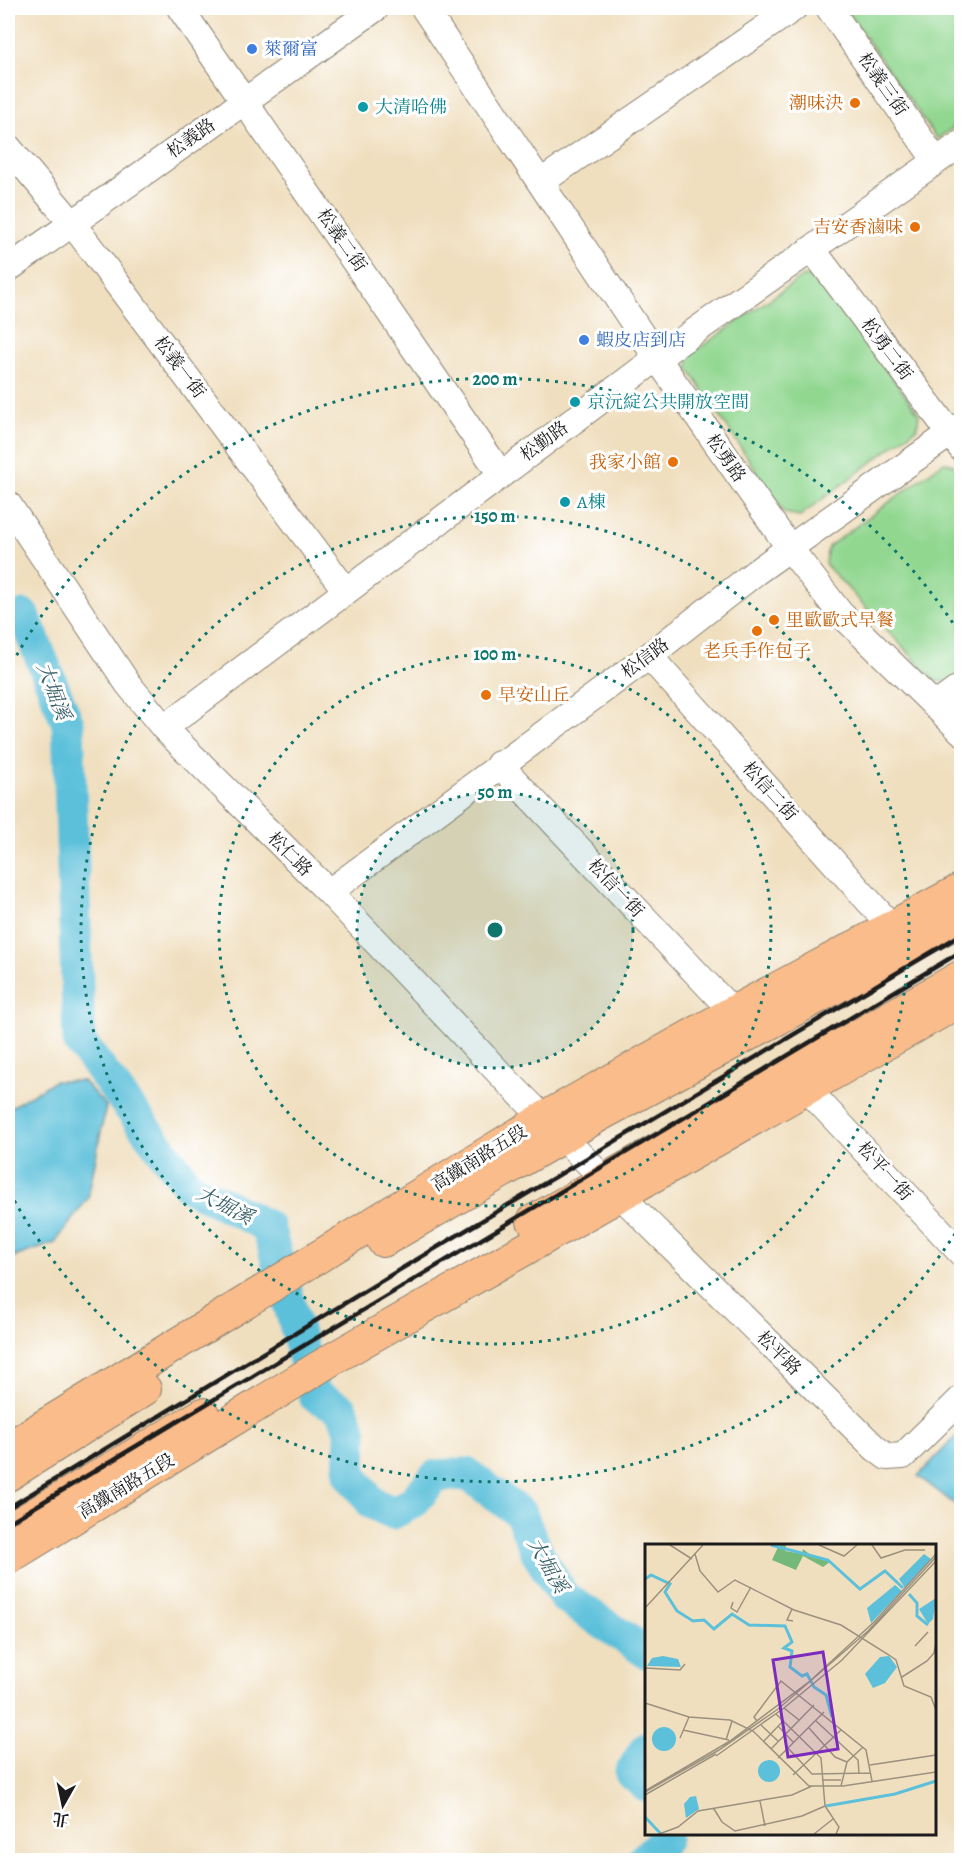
<svg xmlns="http://www.w3.org/2000/svg" width="969" height="1868" font-family="Alegreya,'Noto Serif TC',serif">
<style>
.green{fill:#91d790;stroke:#567a56;stroke-width:1.5}
.water{fill:#5cc0da;stroke:#3c6e7b;stroke-width:1.5}
.lines{fill:none;stroke-linecap:round;stroke-linejoin:round}
.river{stroke:#5cc0da;stroke-width:33}
.minor-casing{stroke:#867e6e;stroke-width:28}
.major-casing{stroke:#867e6e;stroke-width:34}
.minor{stroke:#fff;stroke-width:26}
.major{stroke:#fabc8b;stroke-width:32}
.rail{stroke:#1c1c1c;stroke-width:4.5}
.ring{fill:none;stroke:#0f766e;stroke-width:3;stroke-dasharray:3 6}
.shop-dot{fill:#3f7fe0;stroke:#fff;stroke-width:2}
.food-dot{fill:#e8710a;stroke:#fff;stroke-width:2}
.culture-dot{fill:#0f9aa8;stroke:#fff;stroke-width:2}
.labels{text-anchor:middle;stroke-width:6;stroke-linejoin:round;paint-order:stroke}
.shop-label{font-size:18px;fill:#366cbe;stroke:#fff;text-anchor:start}
.street-label{font-size:18px;fill:#1c1c1c;stroke:#fff}
.food-label{font-size:18px;fill:#c56008;stroke:#fff;text-anchor:end}
.culture-label{font-size:18px;fill:#0d838f;stroke:#fff;text-anchor:start}
.water-label{font-size:20px;font-style:italic;fill:#365e68;stroke:#fff}
.inset-river{fill:none;stroke:#5cc0da;stroke-width:3}
.inset-road{fill:none;stroke:#9b917e;stroke-width:1.5}
.view{fill:#7b2cbf;fill-opacity:0.15;stroke:#7b2cbf;stroke-width:3}
.inset-edge{fill:none;stroke:#1c1c1c;stroke-width:3}
.centre{fill:#0f766e;stroke:#fff;stroke-width:3}
.ring-label{font-size:18px;text-anchor:middle;font-weight:bold;fill:#0f766e;stroke:#fff;stroke-width:6;stroke-linejoin:round;paint-order:stroke}
</style>
<rect width="100%" height="100%" fill="#fff"/>
<filter id="ink" filterUnits="userSpaceOnUse"><feTurbulence type="fractalNoise" baseFrequency=".0167" numOctaves="2"/><feDisplacementMap in="SourceGraphic" scale="12" xChannelSelector="R" yChannelSelector="G"/><feConvolveMatrix kernelMatrix="1 2 1 2 8 2 1 2 1" color-interpolation-filters="sRGB"/></filter>
<filter id="wash" filterUnits="userSpaceOnUse"><feTurbulence type="fractalNoise" baseFrequency=".008" numOctaves="4" result="noise"/><feDisplacementMap in="SourceGraphic" scale="24" xChannelSelector="R" yChannelSelector="G"/><feGaussianBlur stdDeviation="1.35" result="paint"/><feColorMatrix in="noise" values="0 0 0 0 0 0 0 0 0 0 0 0 0 0 0 0 0 1.4 0 .05"/><feComposite in="paint" operator="in"/></filter>
<g filter="url(#wash)">
<rect width="100%" height="100%" fill="#f0dfbf"/>
<path class="green" d="M845,8h116v114l-24,17z
M803,276l15,2 101,136 -2,14 -117,88 -16,-3 -96,-145 2,-13z
M944,462l13,4 5,6 -1,202 -10,8 -16,-1 -110,-117 3,-17z"/>
<path class="water" d="M54,1081h29l23,25 -18,92 -33,45 -47,16v-150z
M961,1431v78l-43,-33z"/>
<g class="lines">
<path class="river" d="M24,616l44,108 11,317 110,145 79,41 47,169 27,13 9,24 -1,41 22,29 21,10 19,-10 24,-27 31,-2 53,39 18,41 26,43 82,55
M646,1748l-15,25 15,12
M643,1860l21,-20 2,-6"/>
</g>
</g>
<g filter="url(#ink)">
<g class="lines">
<g class="minor-casing">
<path id="minor" d="M180,8l320,465
M424,8l233,350 134,192 49,63 122,119
M829,8l107,153
M8,147l64,76 274,368
M541,182l253,-174
M812,249l150,200
M8,269l368,-261
M8,504l120,180 36,44 165,164 175,186 117,118 254,252 12,9 16,-1 59,-58
M649,656l242,270
M936,705l26,-19
M164,728l493,-370 305,-215
M499,764l234,248
M329,892l320,-236 107,-84 206,-147
M807,1089l155,165"/>
</g>
<g class="major-casing">
<path id="major" d="M533,1221l429,-245
M383,1241l217,-126 362,-196
M8,1448l536,-330 189,-106 229,-123
M8,1475l137,-86
M8,1530l195,-116
M8,1558l326,-200 628,-358"/>
</g>
<use href="#minor" class="minor"/>
<use href="#major" class="major"/>
<path class="rail" d="M8,1508l388,-236 566,-338
M8,1523l954,-572"/>
</g>
</g>
<circle cx="495" cy="930" r="138" fill="#0f766e" fill-opacity=".12"/>
<g class="ring">
<circle cx="495" cy="930" r="138"/>
<circle cx="495" cy="930" r="276"/>
<circle cx="495" cy="930" r="414"/>
<path d="M960 1226A551 551 0 0 1 8 1189M8 671A551 551 0 0 1 960 634"/>
</g>
<g class="shop-dot">
<circle cx="252" cy="49" r="6"/>
<circle cx="584" cy="340" r="6"/>
</g>
<g class="food-dot">
<circle cx="855" cy="103" r="6"/>
<circle cx="915" cy="227" r="6"/>
<circle cx="673" cy="462" r="6"/>
<circle cx="774" cy="620" r="6"/>
<circle cx="757" cy="631" r="6"/>
<circle cx="486" cy="695" r="6"/>
</g>
<g class="culture-dot">
<circle cx="363" cy="107" r="6"/>
<circle cx="575" cy="402" r="6"/>
<circle cx="565" cy="502" r="6"/>
</g>
<g class="labels">
<g class="shop-label">
<text x="264" y="55">萊爾富</text>
<text x="596" y="346">蝦皮店到店</text>
</g>
<g class="street-label">
<text transform="translate(883 84) rotate(55)" y="6">松義三街</text>
<text transform="translate(191 138) rotate(-35)" y="6">松義路</text>
<text transform="translate(342 240) rotate(55)" y="6">松義二街</text>
<text transform="translate(887 349) rotate(53)" y="6">松勇二街</text>
<text transform="translate(180 367) rotate(53)" y="6">松義一街</text>
<text transform="translate(544 441) rotate(-36)" y="6">松勤路</text>
<text transform="translate(726 458) rotate(55)" y="6">松勇路</text>
<text transform="translate(645 658) rotate(-37)" y="6">松信路</text>
<text transform="translate(770 791) rotate(48)" y="6">松信二街</text>
<text transform="translate(290 854) rotate(45)" y="6">松仁路</text>
<text transform="translate(616 888) rotate(47)" y="6">松信一街</text>
<text transform="translate(479 1158) rotate(-32)" y="6">高鐵南路五段</text>
<text transform="translate(885 1171) rotate(48)" y="6">松平一街</text>
<text transform="translate(779 1353) rotate(45)" y="6">松平路</text>
<text transform="translate(126 1486) rotate(-31)" y="6">高鐵南路五段</text>
</g>
<g class="food-label">
<text x="843" y="109">潮味決</text>
<text x="903" y="233">吉安香滷味</text>
<text x="661" y="468">我家小館</text>
<text x="786" y="626" text-anchor="start">里歐歐式早餐</text>
<text x="757" y="657" text-anchor="middle">老兵手作包子</text>
<text x="498" y="701" text-anchor="start">早安山丘</text>
</g>
<g class="culture-label">
<text x="375" y="113">大清哈佛</text>
<text x="587" y="408">京沅綻公共開放空間</text>
<text x="577" y="508">A棟</text>
</g>
<g class="water-label">
<text transform="translate(54 691) rotate(69)" y="7">大堀溪</text>
<text transform="translate(225 1205) rotate(27)" y="7">大堀溪</text>
<text transform="translate(548 1565) rotate(60)" y="7">大堀溪</text>
</g>
</g>
<g transform="translate(645 1544)">
<rect width="291" height="291" fill="#f0dfbf"/>
<path d="M134,1h7l-1,6 17,3 1,-5 10,8 18,4 -8,6 -20,-11 -7,14 -24,-10z" fill="#74b87a"/>
<path d="M279,10l7,5 -26,29 -6,-9zM250,41l7,6 -31,32 -4,-15zM291,54l-3,21 -5,5 -9,-15zM18,112l15,3 3,8 -34,-1 5,-8zM244,112l8,11 -12,16 -12,5 -8,-14 15,-17zM7 195a12 12 0 1 1 24 0a12 12 0 1 1-24 0ZM113 227a11 11 0 1 1 22 0a11 11 0 1 1-22 0ZM51,252l3,13 -13,9 -2,-14 6,-7z" fill="#5cc0da"/>
<path class="inset-river" d="M126,1l57,15 32,29 25,-18 18,17M0,35l6,-4 19,9 -5,8 12,19 16,10 11,-1 10,9 18,-15 17,11 36,1 7,16 -8,6 8,3 -2,16 12,9 5,-2 7,13 12,8 6,22M264,50l8,9v13l11,9M181,262l69,-12 41,-13M0,273l16,17"/>
<path class="inset-road" d="M25,1l22,14M174,1l25,11 13,-11M227,1l9,13 24,-8h20M50,10l5,17 18,21 17,-12 59,30 47,15 48,30 7,5 8,26 27,11 5,13M88,58l-2,6 6,4 14,-25M0,64l58,-63M147,65l-5,11 6,1M270,102l13,-14M0,124l35,2 5,-6M257,133l25,-16 7,-8 2,-10M0,159l44,14 41,3 23,11 56,55h34l93,-14M139,164l15,12M131,170l45,44 4,48 14,21 -3,7M112,177l-3,-4 27,-36 85,69 6,31M171,177l42,39 1,13M116,181l17,16M133,182l16,17M164,184l26,29 12,5M38,186l46,10M35,194l9,-21M81,196l6,-19M119,197l20,-21M143,204l24,26 59,-1M126,205l43,-44M71,212l68,-48 58,-48 94,-99M133,214l46,-46M225,221l66,-10M148,231l48,-45M177,236h19M196,242l6,-24 16,-15M0,247l85,-50 80,-60 64,-59 62,-68M0,248l74,-42 59,-41 90,-78 68,-74M0,251l71,-41M115,257l5,25M69,265l8,13 13,9 67,-15 23,-10M14,290l19,-7 20,-16 94,-16 20,-9M169,290l19,-15"/>
<path class="view" d="M178,108l15,97 -50,8 -15,-97z"/>
<rect width="291" height="291" class="inset-edge"/>
</g>
<circle cx="495" cy="930" r="9" class="centre"/>
<g class="ring-label">
<text x="495" y="385">200 m</text>
<text x="495" y="522">150 m</text>
<text x="495" y="660">100 m</text>
<text x="495" y="798">50 m</text>
</g>
<rect width="969" height="1868" fill="none" stroke="#fff" stroke-width="30"/>
<g transform="translate(63 1805) rotate(189)" stroke="#ffffff" stroke-width="4.5" paint-order="stroke">
<path d="M0-4.5L10 22L0 15L-10 22Z" fill="#1c1c1c"/>
<text y="-9" font-size="16" font-weight="bold" text-anchor="middle" fill="#1c1c1c">北</text>
</g>
</svg>
